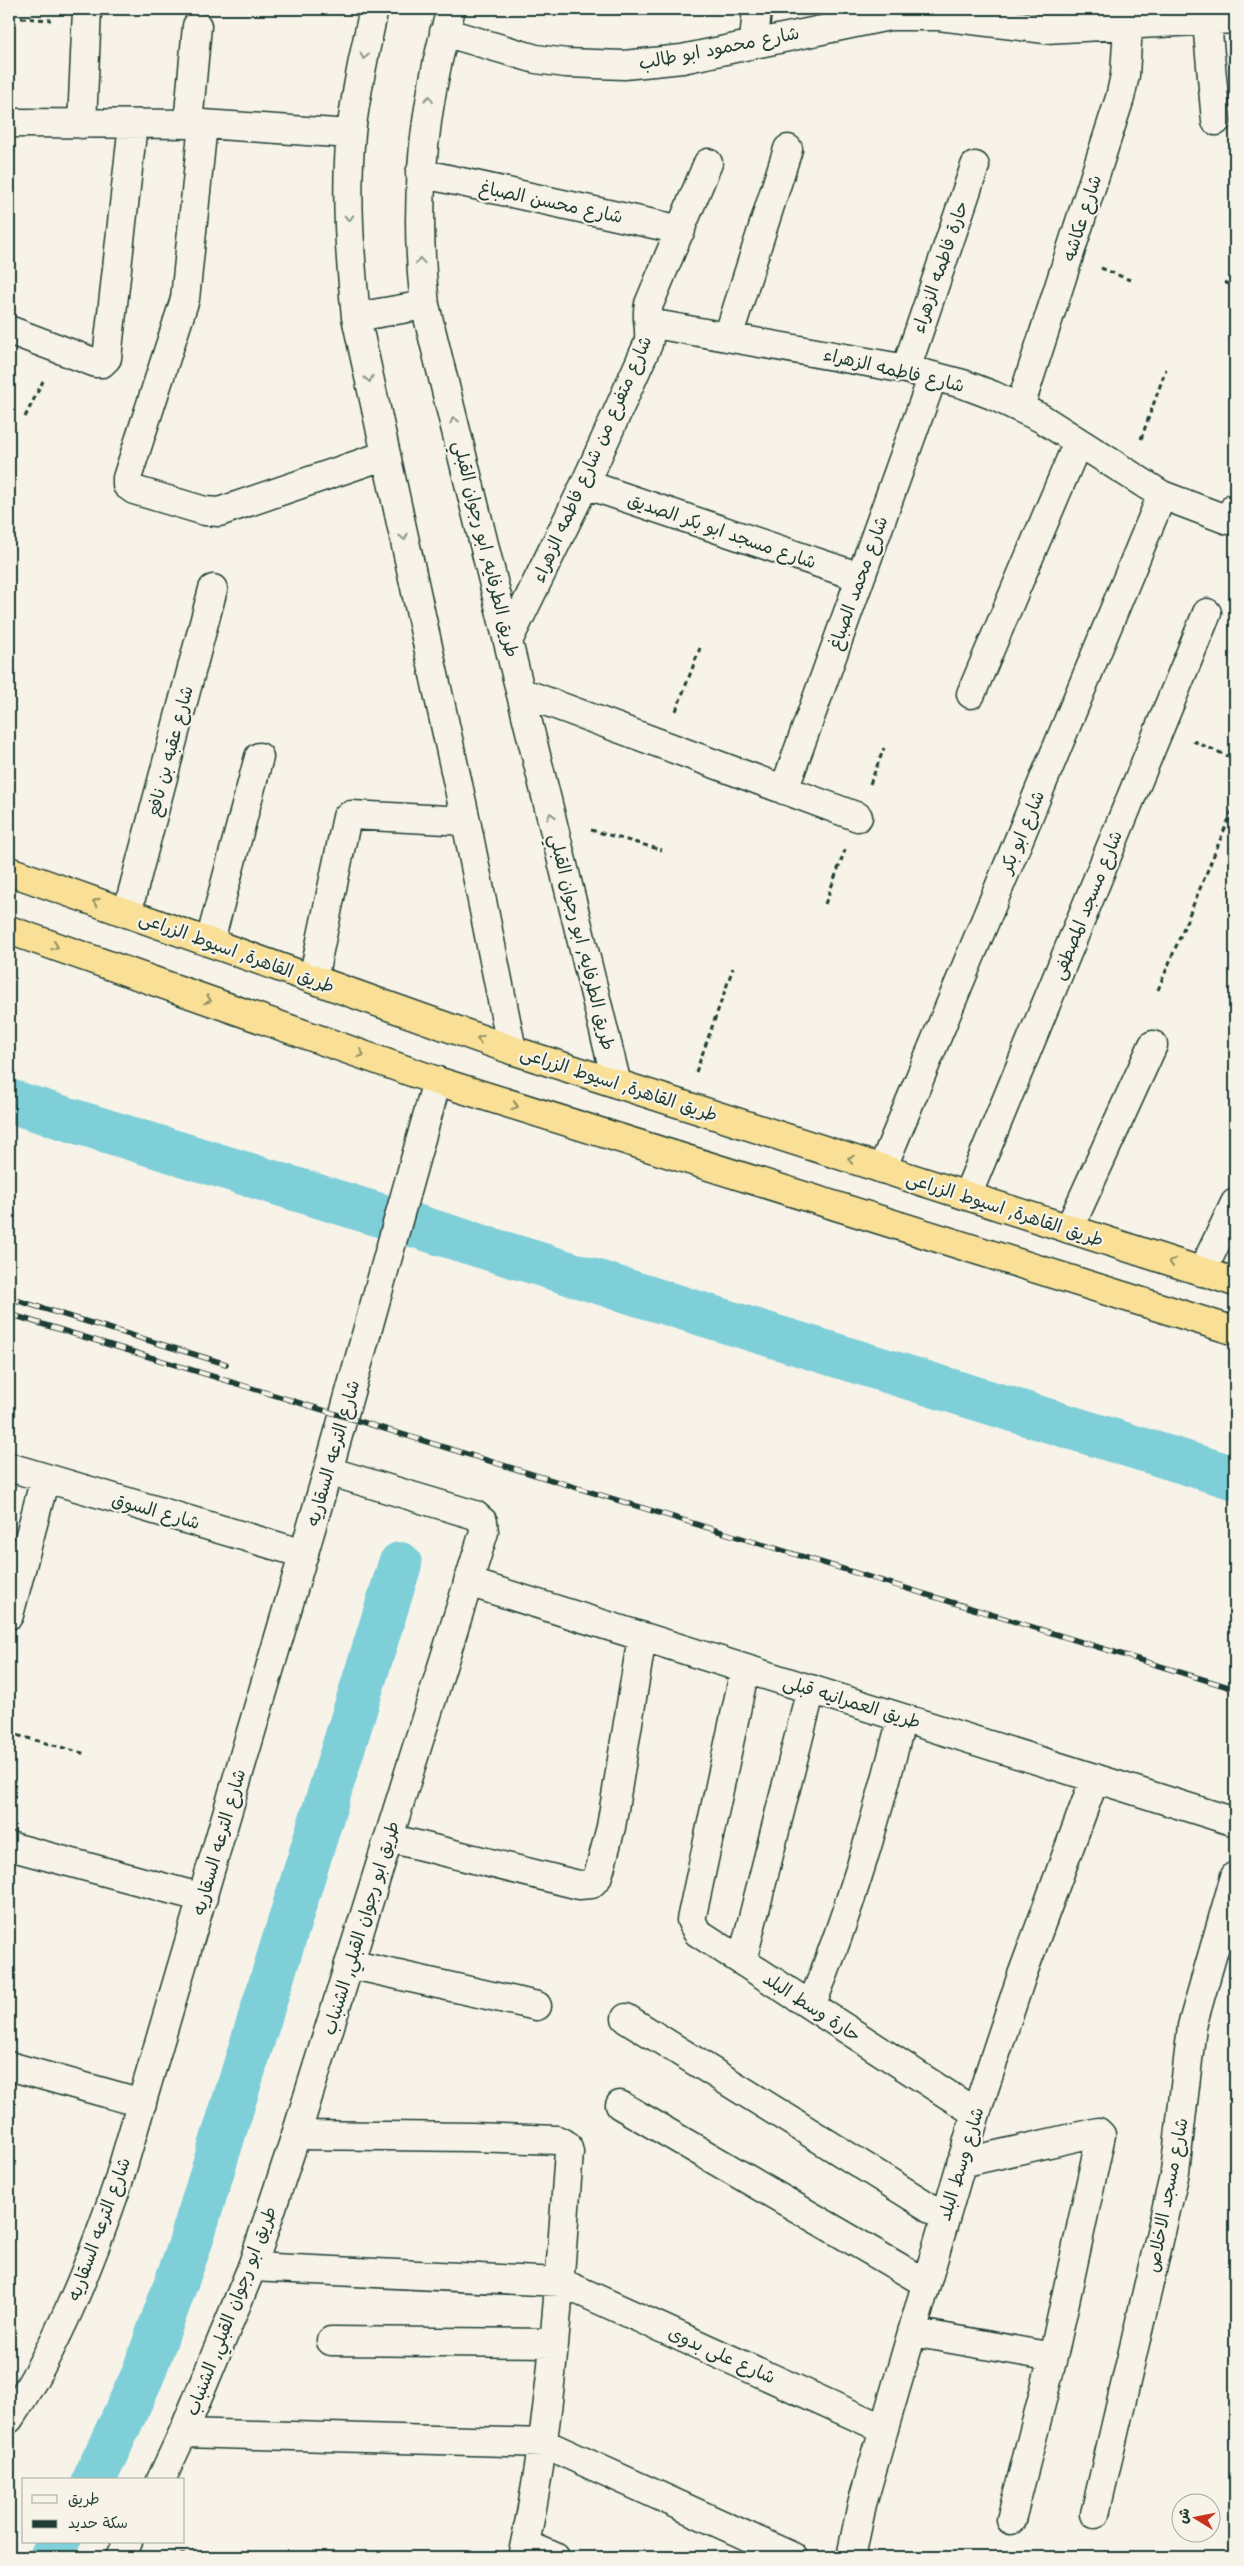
<svg xmlns="http://www.w3.org/2000/svg" width="1244" height="2566" font-family="'Playpen Sans','Playpen Sans Arabic',sans-serif">
<style>
.lines{fill:none;stroke-linecap:round;stroke-linejoin:round}
.canal{stroke:#7fcfd9;stroke-width:44}
.minor-casing{stroke:#1f3d34;stroke-width:31}
.tertiary-casing{stroke:#1f3d34;stroke-width:31}
.trunk-casing{stroke:#1f3d34;stroke-width:31}
.path{stroke:#1f3d34;stroke-width:3;stroke-dasharray:5 4;stroke-linecap:butt}
.minor{stroke:#f7f3e8;stroke-width:28}
.tertiary{stroke:#f7f3e8;stroke-width:28}
.trunk{stroke:#f9e096;stroke-width:28}
.rail-casing{stroke:#1f3d34;stroke-width:5.5}
.rail{stroke:#f7f3e8;stroke-width:4;stroke-dasharray:11;stroke-linecap:butt}
.oneway{stroke:#8b988e}
.oneway2{stroke:#8c8e65}
.labels{text-anchor:middle;stroke-width:4.5;stroke-linejoin:round;paint-order:stroke}
.street-label{font-size:18px;fill:#1f3d34;stroke:#f7f3e8}
</style>
<rect width="100%" height="100%" fill="#f7f3e8"/>
<filter id="ink" filterUnits="userSpaceOnUse"><feTurbulence type="fractalNoise" baseFrequency=".02" numOctaves="2"/><feDisplacementMap in="SourceGraphic" scale="10" xChannelSelector="R" yChannelSelector="G"/><feConvolveMatrix kernelMatrix="1 2 1 2 8 2 1 2 1" color-interpolation-filters="sRGB"/></filter>
<g filter="url(#ink)">
<g class="lines">
<path class="canal" d="M9,1101l1226,377
M94,2480l48,-103 47,-130 211,-683
M51,2557l8,-15"/>
<g class="minor-casing">
<path id="minor" d="M374,9c-9,41 -18,82 -23,124 -6,62 -1,123 5,184l110,504 46,229
M451,9c-28,97 -38,195 -26,296l192,779
M1207,22l9,99
M444,32l92,27 30,4 58,2 58,-6 207,-43h50l106,13 190,-10
M754,42l3,-33
M9,123l194,1 148,10
M82,124l5,-115
M188,124l9,-98
M203,124l-18,175 -58,179v7l7,5 71,21 14,1 167,-57
M420,173l261,57
M356,317l69,-12
M649,323l257,46 57,15 29,11 49,23 121,77 66,25 7,-13
M9,330l87,33h6l5,-5 26,-234
M728,337l60,-188
M906,369l69,-203
M1020,407l100,-309 5,-23 3,-49
M585,484l275,93
M508,641l77,-157 63,-140c4,-14 -3,-26 1,-40l59,-141
M521,692l337,125
M971,694l107,-252
M784,790l149,-414
M127,913l86,-324
M210,941l49,-184
M313,979l34,-162 4,-2 115,6
M882,1169l280,-674
M967,1196l240,-583
M1069,1229l84,-184
M1202,1272l33,-69
M9,1467l295,87
M468,1582l767,240
M9,1615l36,-137
M745,1669l-54,251 6,12 279,181
M389,1838l190,47 12,-1 6,-6 3,-9 11,-42 31,-190
M9,1846l194,52
M742,1961l69,-272
M349,1964l188,42
M811,2006c39,-94 66,-190 91,-288
M626,2018l319,199
M9,2066l133,37
M620,2105l306,178
M296,2135l176,2 85,3 10,5 2,7c-10,135 -17,272 -47,405
M961,2163l137,-31 3,3 -48,222 -42,163
M252,2267l308,15 324,147
M912,2332l141,25
M331,2341l223,2
M183,2433l360,10 250,114
M1095,2514l80,-342 17,-146 43,-150
M525,2544l30,13
M851,2557l11,-53 114,-391 46,-138 73,-197"/>
</g>
<g class="tertiary-casing">
<path id="tertiary" d="M9,2419c48,-71 80,-152 108,-233l211,-715 109,-390
M161,2480l22,-47 69,-166 44,-132 188,-603 -1,-10 -8,-7 -147,-44
M120,2557l8,-15"/>
</g>
<g class="trunk-casing">
<path id="trunk" d="M9,871l503,179 723,232
M9,930l428,151 798,250"/>
</g>
<path class="path" d="M21,18l30,2
M1101,268l29,12
M1224,282l11,5
M25,417l18,-36
M1141,439l25,-70
M676,711l24,-63
M1193,741l42,18
M870,784l14,-36
M591,830l71,20
M825,904l20,-54
M1158,990l77,-186
M696,1072l37,-104
M9,1733l77,21
M162,2555h290"/>
<use href="#minor" class="minor"/>
<use href="#tertiary" class="tertiary"/>
<use href="#trunk" class="trunk"/>
<g class="rail-casing">
<path id="rail" d="M9,1298l217,66
M9,1314l1226,375"/>
</g>
<use href="#rail" class="rail"/>
</g>
<defs><path id="oneway-chevron" d="M-2-3.5L2.5 0L-2 3.5" fill="none" stroke-width="1.6" stroke-linecap="round" stroke-linejoin="round" transform="scale(1.25)"/></defs>
<g class="oneway">
<use href="#oneway-chevron" transform="translate(364 56) rotate(102)"/>
<use href="#oneway-chevron" transform="translate(429 99) rotate(-80)"/>
<use href="#oneway-chevron" transform="translate(349 218) rotate(89)"/>
<use href="#oneway-chevron" transform="translate(420 261) rotate(-94)"/>
<use href="#oneway-chevron" transform="translate(369 379) rotate(78)"/>
<use href="#oneway-chevron" transform="translate(454 420) rotate(-104)"/>
<use href="#oneway-chevron" transform="translate(404 537) rotate(78)"/>
<use href="#oneway-chevron" transform="translate(551 816) rotate(-104)"/>
</g>
<g class="oneway2">
<use href="#oneway-chevron" transform="translate(96 902) rotate(-161)"/>
<use href="#oneway-chevron" transform="translate(55 946) rotate(19)"/>
<use href="#oneway-chevron" transform="translate(208 1000) rotate(19)"/>
<use href="#oneway-chevron" transform="translate(480 1039) rotate(-161)"/>
<use href="#oneway-chevron" transform="translate(361 1054) rotate(19)"/>
<use href="#oneway-chevron" transform="translate(515 1106) rotate(17)"/>
<use href="#oneway-chevron" transform="translate(851 1159) rotate(-162)"/>
<use href="#oneway-chevron" transform="translate(1172 1262) rotate(-162)"/>
</g>
</g>
<g class="labels">
<g class="street-label">
<text transform="translate(719 48) rotate(-11)" y="6">شارع محمود ابو طالب</text>
<text transform="translate(551 202) rotate(12)" y="6">شارع محسن الصباغ</text>
<text transform="translate(1082 218) rotate(-72)" y="6">شارع عكاشه</text>
<text transform="translate(940 267) rotate(-71)" y="6">حارة فاطمه الزهراء</text>
<text transform="translate(894 370) rotate(13)" y="6">شارع فاطمه الزهراء</text>
<text transform="translate(592 459) rotate(-66)" y="6">شارع متفرع من شارع فاطمه الزهراء</text>
<text transform="translate(722 531) rotate(19)" y="6">شارع مسجد ابو بكر الصديق</text>
<text transform="translate(486 549) rotate(76)" y="6">طريق الطرفايه, ابو رجوان القبلي</text>
<text transform="translate(858 583) rotate(-70)" y="6">شارع محمد الصباغ</text>
<text transform="translate(170 751) rotate(-75)" y="6">شارع عقبه بن نافع</text>
<text transform="translate(1022 832) rotate(-67)" y="6">شارع ابو بكر</text>
<text transform="translate(1087 905) rotate(-68)" y="6">شارع مسجد المصطفى</text>
<text transform="translate(582 942) rotate(76)" y="6">طريق الطرفايه, ابو رجوان القبلي</text>
<text transform="translate(237 952) rotate(20)" y="6">طريق القاهرة, اسيوط الزراعى</text>
<text transform="translate(619 1084) rotate(18)" y="6">طريق القاهرة, اسيوط الزراعى</text>
<text transform="translate(1005 1209) rotate(18)" y="6">طريق القاهرة, اسيوط الزراعى</text>
<text transform="translate(333 1453) rotate(-74)" y="6">شارع الترعه السقاريه</text>
<text transform="translate(156 1511) rotate(16)" y="6">شارع السوق</text>
<text transform="translate(852 1702) rotate(17)" y="6">طريق العمرانيه قبلى</text>
<text transform="translate(219 1842) rotate(-74)" y="6">شارع الترعه السقاريه</text>
<text transform="translate(361 1928) rotate(-73)" y="6">طريق ابو رجوان القبلي, الشنباب</text>
<text transform="translate(812 2007) rotate(33)" y="6">حارة وسط البلد</text>
<text transform="translate(961 2164) rotate(-73)" y="6">شارع وسط البلد</text>
<text transform="translate(1167 2195) rotate(-79)" y="6">شارع مسجد الاخلاص</text>
<text transform="translate(99 2229) rotate(-70)" y="6">شارع الترعه السقاريه</text>
<text transform="translate(231 2311) rotate(-69)" y="6">طريق ابو رجوان القبلي, الشنباب</text>
<text transform="translate(722 2355) rotate(24)" y="6">شارع على بدوى</text>
</g>
</g>
<rect width="1244" height="2566" fill="none" stroke="#f7f3e8" stroke-width="30"/>
<rect x="15" y="15" width="1214" height="2536" fill="none" stroke="#1f3d34" stroke-width="2" filter="url(#ink)"/>
<rect x="22" y="2478" width="162" height="65" fill="#f7f3e8" stroke="#a1aaa0"/>
<rect x="32" y="2495" width="25" height="8" fill="#f7f3e8" stroke="#a1aaa0"/>
<text x="68" y="2504" font-size="15" fill="#1f3d34">طريق</text>
<rect x="32" y="2520" width="25" height="8" fill="#1f3d34" stroke="#a1aaa0"/>
<text x="68" y="2528" font-size="15" fill="#1f3d34">سكة حديد</text>
<g transform="translate(1196 2518) rotate(280)"><circle r="24" fill="#f7f3e8" stroke="#a1aaa0"/>
<path d="M0-4L9 19L0 12L-9 19Z" fill="#c8321e"/>
<text y="-8" font-size="14" font-weight="bold" text-anchor="middle" fill="#1f3d34">ش</text>
</g>
</svg>
